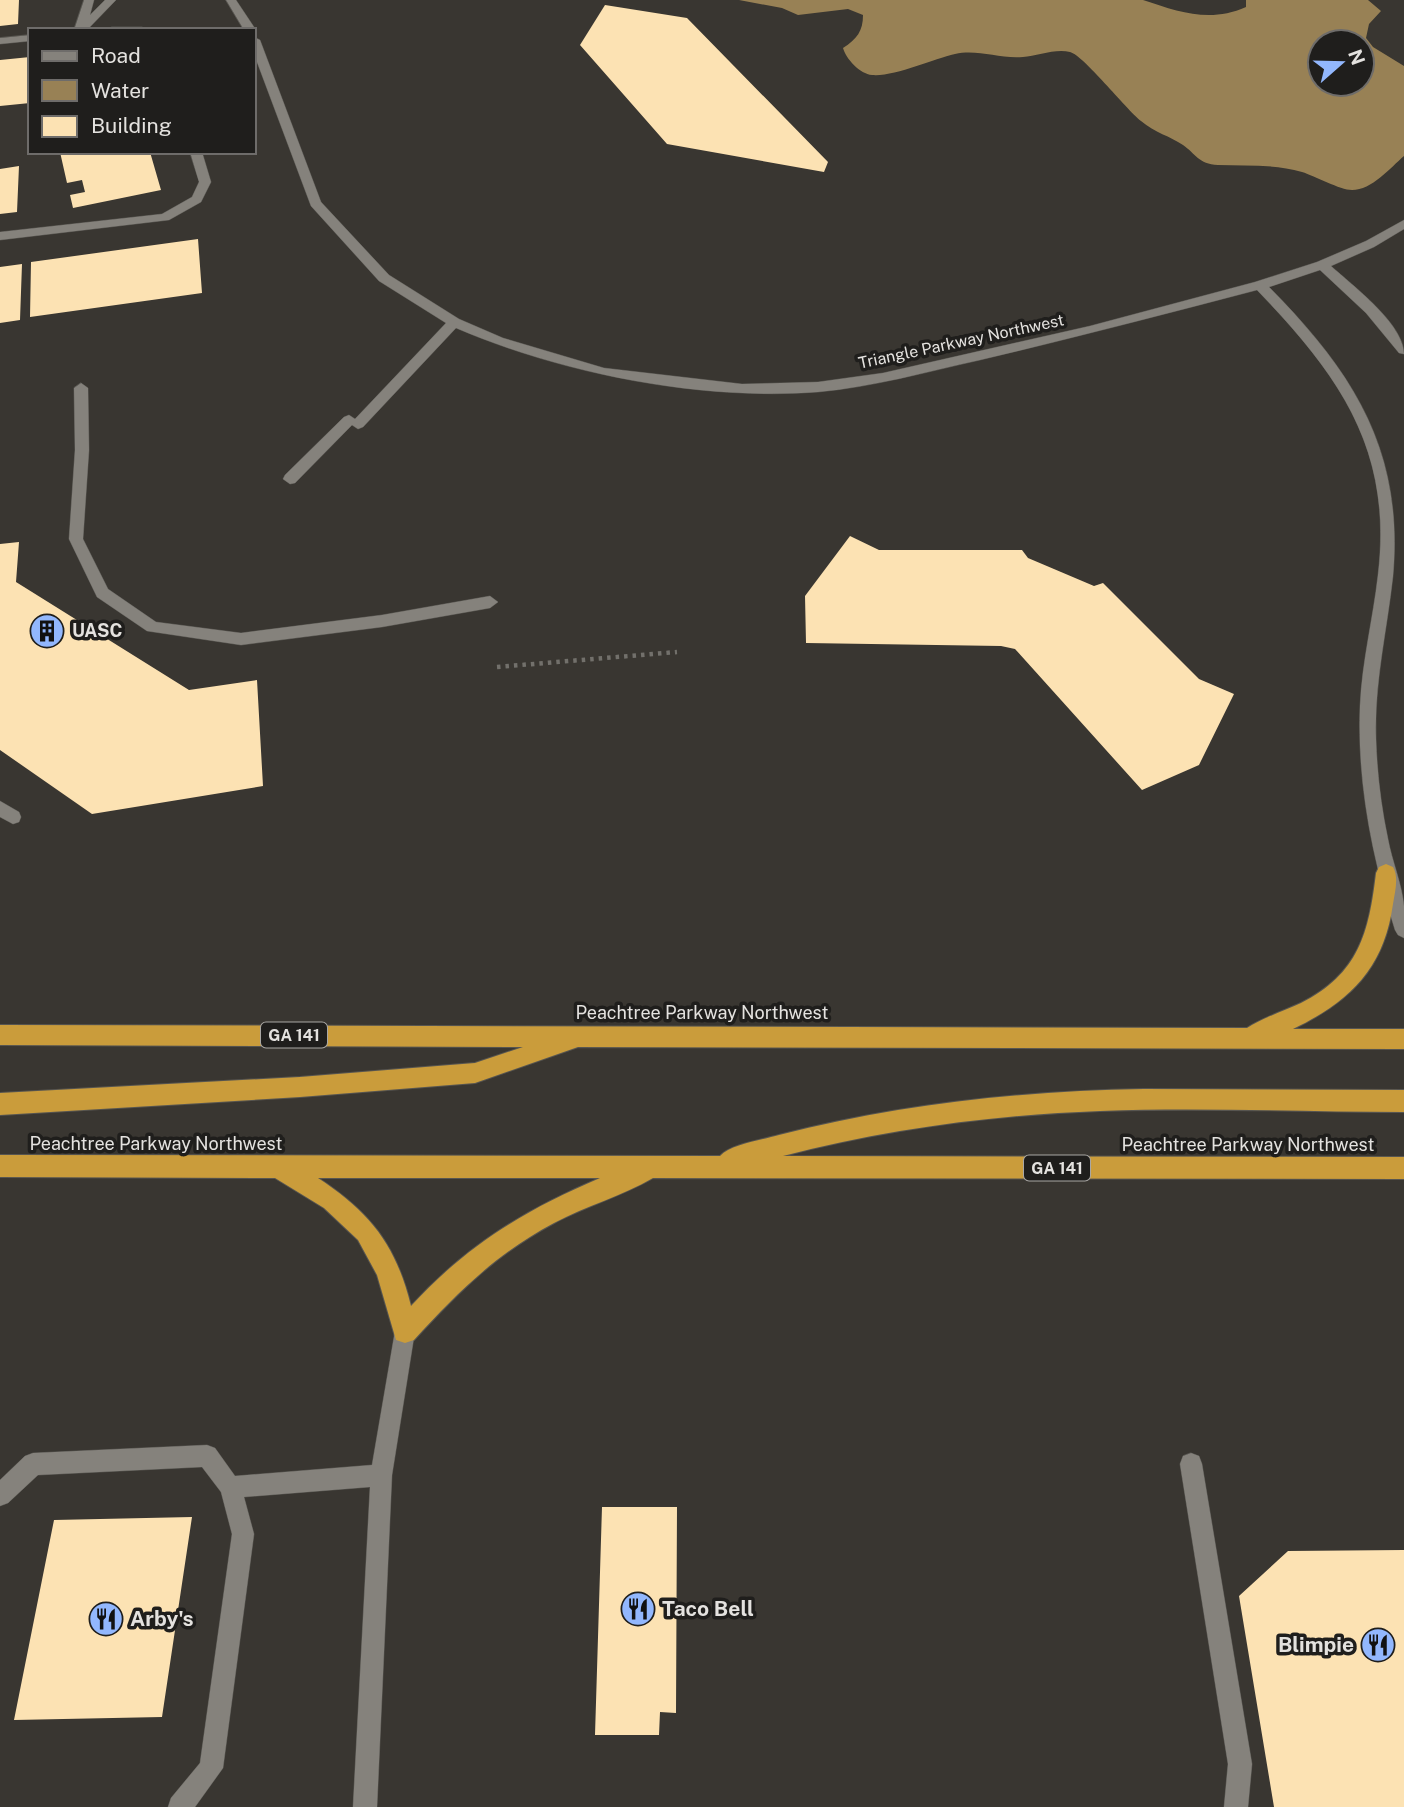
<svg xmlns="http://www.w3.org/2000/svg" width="1404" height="1807" font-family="'Public Sans',sans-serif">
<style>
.water{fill:#988155;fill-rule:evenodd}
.building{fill:#fce2b3}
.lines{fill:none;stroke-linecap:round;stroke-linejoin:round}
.minor-casing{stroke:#575550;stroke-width:1}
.highway-casing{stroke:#575550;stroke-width:2}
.path{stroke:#72706b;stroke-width:4.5;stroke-dasharray:3.5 5;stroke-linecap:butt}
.minor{fill:#85827c;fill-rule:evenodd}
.highway{fill:#ca9c3b;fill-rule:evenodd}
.labels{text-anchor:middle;stroke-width:7;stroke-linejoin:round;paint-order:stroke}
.far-street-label{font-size:16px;fill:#e4e2df;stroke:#1f1e1c}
.shield{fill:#1f1e1c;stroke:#a9a7a4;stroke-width:2}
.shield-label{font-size:16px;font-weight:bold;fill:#e4e2df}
.poi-label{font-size:18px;font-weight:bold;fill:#e4e2df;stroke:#1f1e1c;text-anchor:start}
.street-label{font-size:18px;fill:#e4e2df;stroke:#1f1e1c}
.near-poi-label{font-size:21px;font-weight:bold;fill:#e4e2df;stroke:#1f1e1c;text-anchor:start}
</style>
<rect width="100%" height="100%" fill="#393631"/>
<path class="water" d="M739,0h404c36,12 67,23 103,7v-7h122l13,11 -12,13 -3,14 7,9 31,19v90c-14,12 -32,34 -52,34 -12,0 -37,-14 -50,-18 -27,-8 -56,-6 -84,-7 -20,-1 -22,-11 -35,-20 -13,-9 -28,-12 -42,-24 -15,-12 -58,-66 -71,-69 -14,-4 -33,4 -47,5 -24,2 -45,-8 -68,-3 -22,5 -61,23 -83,21 -12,-1 -26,-16 -29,-27 14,-9 20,-17 20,-33l-15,-6 -50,6 -16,-7zM1320,42h42v42h-42z"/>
<path class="building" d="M0,0h19l-1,24 -18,2z
M605,5l82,13 141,144 -4,10 -157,-28 -87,-99z
M30,57v46l-30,3v-46z
M60,152h90l11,38 -88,18 -3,-13 15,-3 -3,-12 -15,3z
M19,166l-2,46 -17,2v-45z
M198,239l4,54 -172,24 1,-55z
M22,264l-2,56 -20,3v-56z
M850,536l29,14h143l6,8 66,28 9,-3 96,96 35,15 -35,71 -57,25 -127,-141 -14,-3 -195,-3 -1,-47z
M19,542l-3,40 173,108 68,-10 6,106 -171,28 -92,-64v-206z
M602,1507h75l-1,206 -16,-1 -1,23h-64z
M192,1517l-30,200 -148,3 40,-200z
M1404,1550v257h-130l-35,-211 49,-45z"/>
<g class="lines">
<g class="minor-casing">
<path id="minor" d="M84,0h10l-4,15 15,-15h11l-29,30h-13z
M226,0h10l20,30 -2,2v-2h-10z
M112,27h30l5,3h-40z
M30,35v6l-30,3v-6z
M254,37l6,3 61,162 68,73 70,44 44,19 101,30 138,16 76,-2 65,-9 207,-47 165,-44 62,-20 49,-21 38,-21v9l-30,18 -43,19c22,20 73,58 73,88l-5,-1 -33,-40 -46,-43 -51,17c84,85 135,163 124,289 -6,55 -19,107 -17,163 1,33 5,67 12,100 4,22 14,45 16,67 0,10 0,21 0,32l-6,-3 -3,-5c-23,-73 -38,-147 -35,-224 2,-45 13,-87 18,-131 15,-125 -38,-199 -121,-285 -92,24 -184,48 -277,70 -54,12 -107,27 -162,32 -116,9 -255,-18 -362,-64l-93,99 -5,2 -6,-4 -57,58 -5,1 -7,-5 2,-4 59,-58 5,-2 6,4 91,-96 -67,-42 -68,-75 -57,-152z
M190,152h12l9,30 -10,20 -32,18 -169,20v-8l162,-18 30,-17 7,-15z
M81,383l7,5 1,62 -6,89 25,50 48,33 85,11 141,-18 108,-19 8,6 -8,6 -108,19 -141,18 -94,-14 -50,-34 -28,-58 6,-89 -1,-62z
M0,801l19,11 2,5 -2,5 -6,2 -13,-7z
M405,1321l7,3 3,7 -23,144 -15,332h-24l17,-320 -126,10 10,37 -31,234 -28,39h-27l3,-9 29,-35 32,-229 -11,-42 -19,-25 -164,8 -30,28 -8,3v-26l25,-24 8,-3 174,-8 8,3 20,28 137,-11 23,-134 3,-7z
M1191,1453l8,3 3,8 50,300 -4,43h-24l4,-43 -48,-300 3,-8z"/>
</g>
<g class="highway-casing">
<path id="highway" d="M1386,864l7,3c6,10 2,25 0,37 -9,65 -44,98 -100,125h111v20l-826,-2 -103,36 -175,14 -300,18v-22l300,-16 175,-14 48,-16 -523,-2v-20l1247,3c15,-10 37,-17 54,-25 58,-29 68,-71 75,-130l3,-6z
M1144,1089l260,1v22c-101,0 -203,-5 -304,-1 -107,4 -213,18 -317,45l621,1v22l-751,-1c-31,18 -67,28 -99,45 -58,31 -96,69 -140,117l-9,3 -9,-3 -19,-65 -19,-35 -34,-32 -49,-30 -275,-1v-22l720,1c11,-12 42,-16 59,-21 120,-31 242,-44 365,-46zM318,1178h282c-75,32 -133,67 -189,128 -15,-61 -41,-94 -93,-128z"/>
</g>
<path class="path" d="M497,667l180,-15"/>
<use href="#minor" class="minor"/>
<use href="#highway" class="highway"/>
</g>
<defs>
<g id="building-disc" transform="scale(1.75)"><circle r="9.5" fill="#92b7fd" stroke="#1f1e1c"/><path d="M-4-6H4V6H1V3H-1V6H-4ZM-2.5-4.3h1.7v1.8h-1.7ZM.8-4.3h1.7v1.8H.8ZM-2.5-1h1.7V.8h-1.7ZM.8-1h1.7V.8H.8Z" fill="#111"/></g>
<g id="restaurant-disc" transform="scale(1.75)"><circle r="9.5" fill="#92b7fd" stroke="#1f1e1c"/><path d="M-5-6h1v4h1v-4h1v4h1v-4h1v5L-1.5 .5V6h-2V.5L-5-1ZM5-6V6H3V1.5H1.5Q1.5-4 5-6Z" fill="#111"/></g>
</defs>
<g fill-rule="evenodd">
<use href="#building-disc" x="47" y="631"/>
<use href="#restaurant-disc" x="638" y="1609"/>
<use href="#restaurant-disc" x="106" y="1619"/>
<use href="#restaurant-disc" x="1378" y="1645"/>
</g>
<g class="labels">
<g class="far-street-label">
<text transform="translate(961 341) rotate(-12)" y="6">Triangle Parkway Northwest</text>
</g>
<g class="shield">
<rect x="261" y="1022.5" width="66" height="25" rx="5"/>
<rect x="1024" y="1155.5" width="66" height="25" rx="5"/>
</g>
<g class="shield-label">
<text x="294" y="1041">GA 141</text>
<text x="1057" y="1174">GA 141</text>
</g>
<g class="poi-label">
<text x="72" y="637">UASC</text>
</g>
<g class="street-label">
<text x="702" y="1019">Peachtree Parkway Northwest</text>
<text x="156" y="1150">Peachtree Parkway Northwest</text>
<text x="1248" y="1151">Peachtree Parkway Northwest</text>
</g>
<g class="near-poi-label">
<text x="662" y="1616">Taco Bell</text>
<text x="130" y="1626">Arby's</text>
<text x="1354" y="1652" text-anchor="end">Blimpie</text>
</g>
</g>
<rect x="28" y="28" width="228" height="126" fill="#1f1e1c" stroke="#6e6c6a" stroke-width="2"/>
<rect x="42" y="51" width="35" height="10" fill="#85827c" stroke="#6e6c6a" stroke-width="2"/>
<text x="91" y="63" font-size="21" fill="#e4e2df">Road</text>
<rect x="42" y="80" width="35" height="21" fill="#988155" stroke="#6e6c6a" stroke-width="2"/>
<text x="91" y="98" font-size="21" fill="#e4e2df">Water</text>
<rect x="42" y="116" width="35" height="21" fill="#fce2b3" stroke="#6e6c6a" stroke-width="2"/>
<text x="91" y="133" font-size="21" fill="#e4e2df">Building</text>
<g transform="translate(1341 63) rotate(70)"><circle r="33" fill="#1f1e1c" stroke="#6e6c6a" stroke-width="2"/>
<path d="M0-5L12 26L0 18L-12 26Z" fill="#92b7fd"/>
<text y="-10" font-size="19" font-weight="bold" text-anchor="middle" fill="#e4e2df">N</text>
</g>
</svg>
